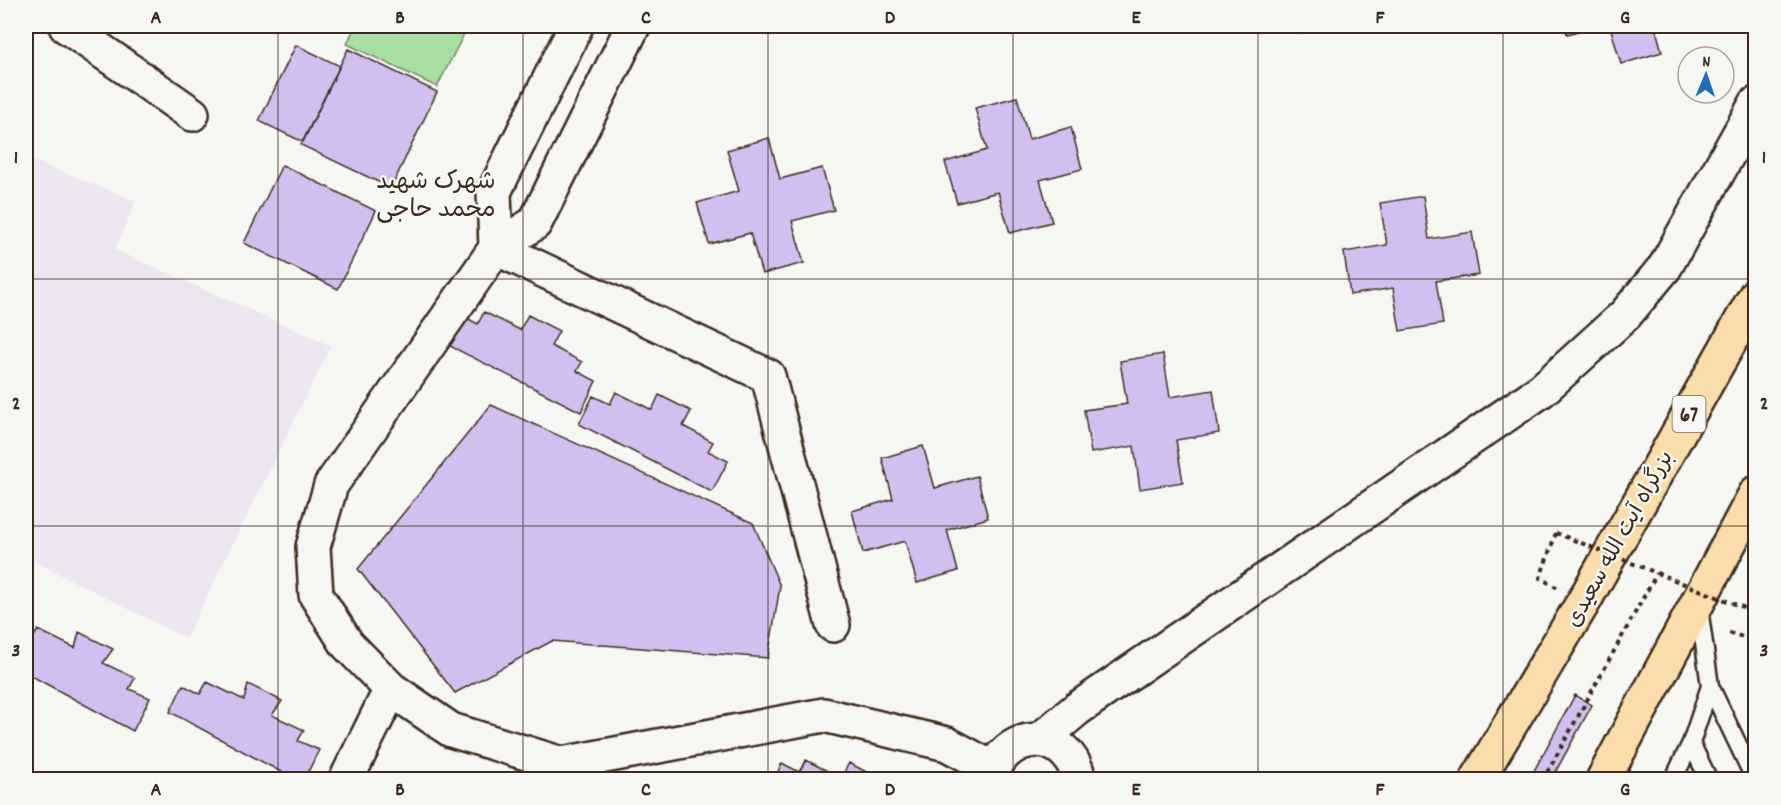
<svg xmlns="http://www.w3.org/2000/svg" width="1781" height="805" font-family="Dekko,'Playpen Sans Arabic',sans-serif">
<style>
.built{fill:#ece6f1}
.park{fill:#a8dea1;stroke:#728460;stroke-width:1.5}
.building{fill:#d3bfef;stroke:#3b2a1e;stroke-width:1.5}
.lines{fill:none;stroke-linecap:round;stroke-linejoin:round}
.lane-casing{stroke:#3b2a1e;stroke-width:21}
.street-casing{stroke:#3b2a1e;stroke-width:38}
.highway-casing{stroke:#3b2a1e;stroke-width:38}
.path{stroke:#3b2a1e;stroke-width:4;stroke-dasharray:4.5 4.5;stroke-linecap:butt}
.lane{stroke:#f6f6f2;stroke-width:16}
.street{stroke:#f6f6f2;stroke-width:33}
.highway{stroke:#faddab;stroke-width:33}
.path-bridge{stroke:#3b2a1e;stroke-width:4;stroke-dasharray:4.5 4.5;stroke-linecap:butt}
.grid{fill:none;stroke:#3b2a1e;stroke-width:1.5;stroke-opacity:0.55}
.labels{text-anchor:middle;stroke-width:5;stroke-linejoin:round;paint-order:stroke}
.shield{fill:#f6f6f2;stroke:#73675e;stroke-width:1.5}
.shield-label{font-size:21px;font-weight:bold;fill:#3b2a1e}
.street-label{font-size:22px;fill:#3b2a1e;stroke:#f6f6f2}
.neighbourhood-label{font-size:24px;fill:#3b2a1e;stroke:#f6f6f2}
.neatline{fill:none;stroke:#3b2a1e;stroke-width:2}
.grid-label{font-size:20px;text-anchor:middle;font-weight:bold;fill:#3b2a1e}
</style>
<rect width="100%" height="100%" fill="#f6f6f2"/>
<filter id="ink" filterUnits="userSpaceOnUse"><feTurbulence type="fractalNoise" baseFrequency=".0167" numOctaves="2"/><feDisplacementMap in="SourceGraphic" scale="12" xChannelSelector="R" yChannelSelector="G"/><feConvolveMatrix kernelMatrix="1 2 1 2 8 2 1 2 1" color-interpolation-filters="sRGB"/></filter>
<g filter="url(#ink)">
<path class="built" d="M26,158l110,43 -21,49 216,96 -145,292 -160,-81z"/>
<path class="park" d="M355,26h113l-31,61 -90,-43z"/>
<path class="building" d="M1296,26h44v1l-43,6z
M1565,26h32l-30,8z
M1610,26h45l7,26 -41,12z
M296,45l44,21 -37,76 -44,-21z
M348,49l89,43 -46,96 -90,-43z
M1017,97l12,42 42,-12 11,42 -42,11 12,42 -42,11 -12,-41 -41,11 -12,-41 42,-12 -12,-42z
M769,138l11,41 42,-11 12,42 -42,11 12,42 -42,11 -12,-41 -41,11 -12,-41 42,-12 -12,-41z
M282,165l94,46 -38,78 -94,-46z
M1423,196l6,43 43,-7 7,43 -43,6 7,43 -43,7 -7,-43 -43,7 -6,-43 43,-7 -7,-42z
M484,312l36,18 8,-15 31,16 -8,15 31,16 -5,9 19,10 -15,31 -135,-68 15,-29 17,9z
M1163,354l7,43 43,-7 6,43 -43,7 7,42 -43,7 -6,-43 -43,7 -7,-43 43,-6 -7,-43z
M616,392l36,18 7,-15 32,16 -8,15 30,16 -5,9 20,10 -16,31 -133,-68 14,-28 17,8z
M491,405l262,118 27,63 -12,72 -216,-17 -97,52 -97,-124z
M923,446l12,42 42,-12 11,42 -41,12 11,41 -41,12 -12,-42 -42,12 -11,-42 41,-12 -11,-41z
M38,630l37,18 4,-16 34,17 -10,14 32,15 -6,11 21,9 -17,33 -107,-58v-35l5,3z
M207,682l37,18 4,-16 34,17 -10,14 32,15 -6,11 21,9 -15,30h-8l-126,-68 13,-27 17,9z
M1575,695l17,10 -41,75h-22z
M806,760l35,18 8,-15 31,16 -106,1 8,-17 17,9z"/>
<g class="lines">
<g class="lane-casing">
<path id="lane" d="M1699,608l11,78 45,94
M1691,743l18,37
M1673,780l18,-37 19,-57"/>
</g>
<g class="street-casing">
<path id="street" d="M66,26l126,88
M633,26l-98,197 -39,25 -165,237 -18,62 3,48 31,49 44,45 60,41 111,34 262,-49 123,29 45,24
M496,248l272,128 65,249
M496,248l-2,-56 82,-166
M1040,740l37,-31 465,-319 83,-75 40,-48 91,-163
M346,780l45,-91
M990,780c13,-52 79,-54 89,0"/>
</g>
<g class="highway-casing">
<path id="highway" d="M1477,780l107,-179 172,-306
M1603,780l153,-287"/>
</g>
<path class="path" d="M1556,533l-16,45 18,10
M1729,633l18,5 8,-26
M1543,780l114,-207"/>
<use href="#lane" class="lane"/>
<use href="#street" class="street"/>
<use href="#highway" class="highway"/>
<path class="path-bridge" d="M1556,533l199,79"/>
</g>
</g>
<path class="grid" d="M278,26v754M523,26v754M768,26v754M1013,26v754M1258,26v754M1503,26v754M26,279h1730M26,526h1730"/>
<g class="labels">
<rect class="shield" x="1672.5" y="396" width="33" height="36" rx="4.5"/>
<g class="shield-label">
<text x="1689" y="421">67</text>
</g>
<g class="street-label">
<text transform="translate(1618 538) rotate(-61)" y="8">بزرگراه آیت الله سعیدی</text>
</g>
<g class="neighbourhood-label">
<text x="436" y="188">شهرک شهید<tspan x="436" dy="28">محمد حاجی</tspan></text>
</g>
</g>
<rect width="1781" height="805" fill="none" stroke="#f6f6f2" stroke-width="66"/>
<g transform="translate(1706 75) rotate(2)"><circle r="28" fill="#f6f6f2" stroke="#aba49d" stroke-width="1.5"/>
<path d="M0-4.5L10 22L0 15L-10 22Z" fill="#1f6fb2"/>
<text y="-9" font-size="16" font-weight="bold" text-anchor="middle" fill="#3b2a1e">N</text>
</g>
<rect x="33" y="33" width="1715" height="739" class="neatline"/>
<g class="grid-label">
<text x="156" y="23">A</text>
<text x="400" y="23">B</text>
<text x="646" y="23">C</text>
<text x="890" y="23">D</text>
<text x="1136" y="23">E</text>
<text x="1380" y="23">F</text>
<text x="1625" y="23">G</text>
<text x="16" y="163">1</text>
<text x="1764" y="163">1</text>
<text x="16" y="409">2</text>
<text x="1764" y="409">2</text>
<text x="16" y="656">3</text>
<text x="1764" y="656">3</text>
<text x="156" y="795">A</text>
<text x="400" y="795">B</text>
<text x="646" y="795">C</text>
<text x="890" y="795">D</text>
<text x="1136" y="795">E</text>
<text x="1380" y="795">F</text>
<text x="1625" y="795">G</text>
</g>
</svg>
